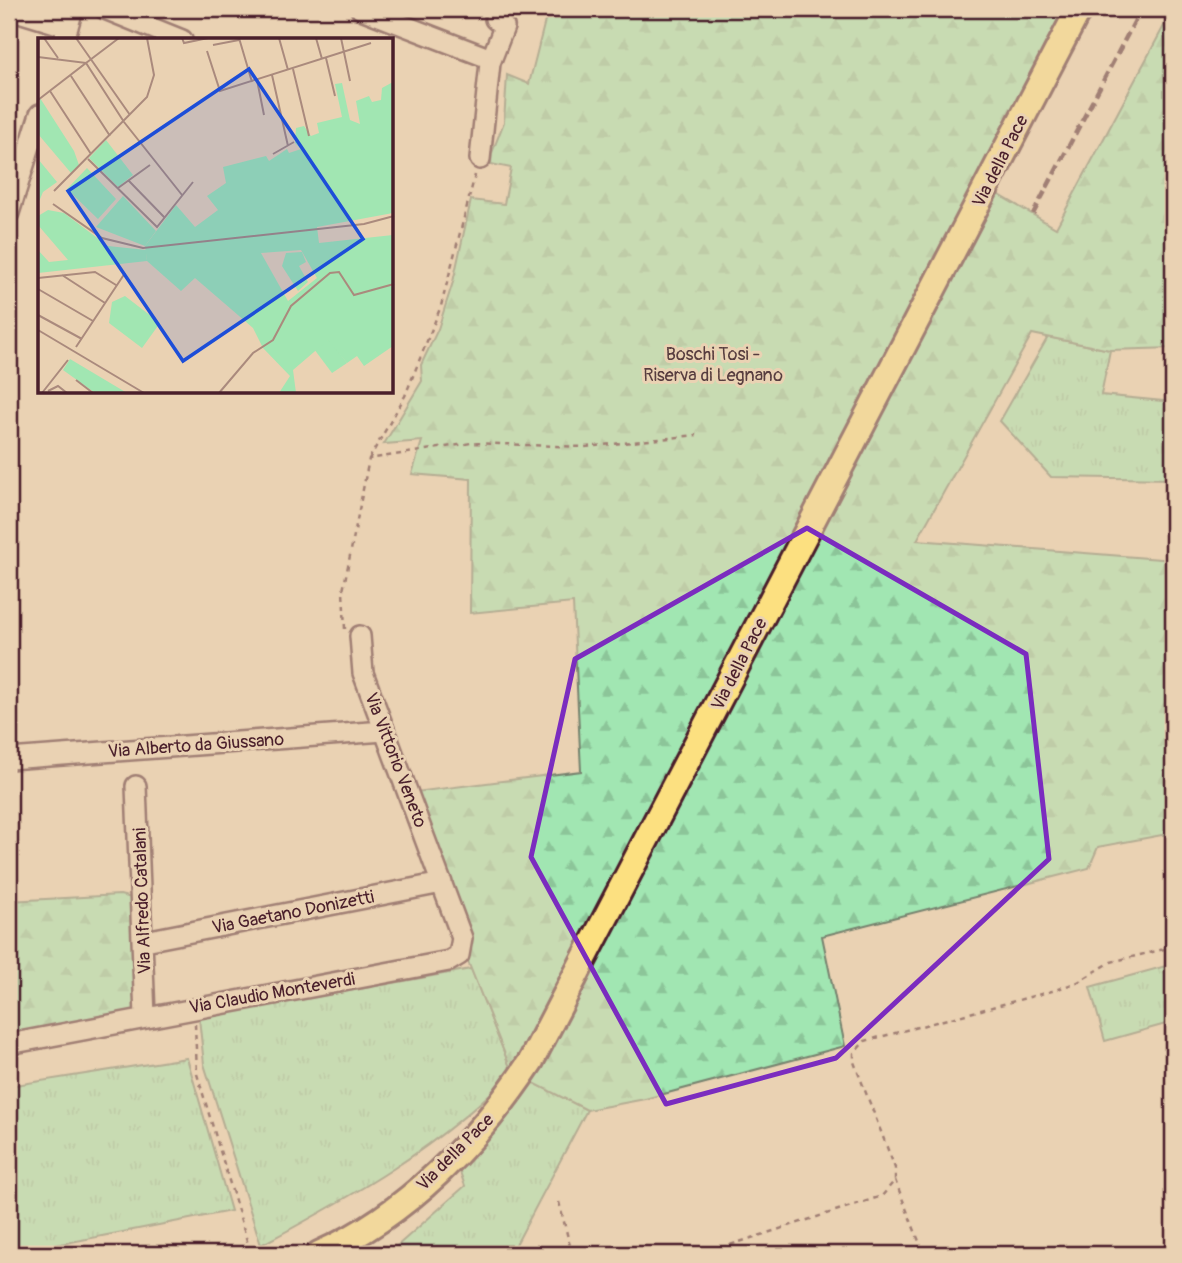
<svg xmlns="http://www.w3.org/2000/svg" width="1182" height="1263" font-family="Pangolin,sans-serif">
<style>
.grass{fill:url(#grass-tufts);stroke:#76826e;stroke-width:2}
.forest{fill:url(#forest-firs);stroke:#76826e;stroke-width:2}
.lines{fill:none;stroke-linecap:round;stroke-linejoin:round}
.minor-casing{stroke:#4a1f2b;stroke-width:24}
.major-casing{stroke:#4a1f2b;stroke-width:30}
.path{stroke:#4a1f2b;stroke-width:2.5;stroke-dasharray:5 5;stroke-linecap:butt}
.minor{stroke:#ead2b3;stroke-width:19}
.major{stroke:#fce080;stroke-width:24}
.rail{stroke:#4a1f2b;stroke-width:4.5;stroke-dasharray:10 5;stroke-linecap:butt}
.marked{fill:none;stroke:#7b2cbf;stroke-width:5;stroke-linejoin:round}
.labels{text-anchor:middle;stroke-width:6;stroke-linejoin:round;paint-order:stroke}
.street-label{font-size:18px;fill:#4a1f2b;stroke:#ead2b3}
.park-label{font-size:18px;fill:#573d3f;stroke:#ead2b3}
.inset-road{fill:none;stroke:#aa8a7d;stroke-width:2}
.view{fill:#1d4ed8;fill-opacity:0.15;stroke:#1d4ed8;stroke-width:3.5}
.inset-edge{fill:none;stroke:#4a1f2b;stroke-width:3.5}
</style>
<defs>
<pattern id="grass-tufts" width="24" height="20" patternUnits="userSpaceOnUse" patternTransform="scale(1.75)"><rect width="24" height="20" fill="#a1e6b2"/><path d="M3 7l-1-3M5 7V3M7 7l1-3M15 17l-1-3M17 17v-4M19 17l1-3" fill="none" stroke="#8cc599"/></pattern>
<pattern id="forest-firs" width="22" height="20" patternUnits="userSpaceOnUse" patternTransform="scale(1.75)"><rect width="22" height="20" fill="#a1e6b2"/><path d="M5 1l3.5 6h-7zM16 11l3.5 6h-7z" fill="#8cc599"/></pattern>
</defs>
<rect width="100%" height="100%" fill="#ead2b3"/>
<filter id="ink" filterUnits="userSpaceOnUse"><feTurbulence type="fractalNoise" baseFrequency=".0143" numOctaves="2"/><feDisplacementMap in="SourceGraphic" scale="14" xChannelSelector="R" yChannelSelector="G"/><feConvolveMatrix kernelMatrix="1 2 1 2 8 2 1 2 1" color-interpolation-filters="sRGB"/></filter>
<g filter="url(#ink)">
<path class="grass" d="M1048,337l62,13 -9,45 72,7v77l-122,-2 -51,-56z
M1173,964v58l-68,19 -15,-54z
M471,969l41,103c-70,74 -161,125 -251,173l-57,-181 -5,-46z
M187,1058l44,153 -222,43v-168z
M531,1081l56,29 -76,144h-123l77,-68 -6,-17 17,-15z"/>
<path class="forest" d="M548,9h518l-89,173 79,46 117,-219v339l-63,2 -78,-16 -115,206 256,20v273l-75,14 -9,21 -267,68 23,110 -200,53 -58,11 -75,-38 -49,-123 -48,-157 166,-21 -8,-168 -103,10 1,-134 -59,-5 10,-33 -38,3 38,-63 -1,-16 17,-36 15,-47 18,-82 33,4 7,-36 -20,-4 1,-11 12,-31 3,-47 22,9z
M120,895l12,3 4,115 -127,29v-141z"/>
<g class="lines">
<g class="minor-casing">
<path id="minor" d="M9,9l59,18
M105,9l77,31
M361,9l125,48 4,6
M64,40l9,-31
M480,159l10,-96 14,-36 -9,-8
M9,213l31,-99
M9,759l375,-28
M136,786l9,231
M145,941l297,-58
M9,1044l440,-83 10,-6 3,-17 -99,-265 -3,-37"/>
</g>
<g class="major-casing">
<path id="major" d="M319,1254c88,-39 160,-114 212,-193l548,-1052"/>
</g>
<path class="path" d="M369,459l36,-63 36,-90 34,-131
M345,629l-2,-38 26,-132 102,-16 114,4 112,-12
M195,1024l2,50 54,180
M895,1180l29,74
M559,1202l13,52
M702,1254l180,-58 13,-16v-12l-41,-106v-9l11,-12 187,-50 26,-9 33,-20 62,-15"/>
<use href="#minor" class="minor"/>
<use href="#major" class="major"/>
<path class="rail" d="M1033,214l108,-205"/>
</g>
</g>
<path d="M0 0H1182V1263H0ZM807,528l219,126 23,205 -213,199 -170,46 -135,-247 44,-198z" fill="#ead2b3" fill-opacity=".55" fill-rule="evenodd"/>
<path class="marked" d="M807,528l219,126 23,205 -213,199 -170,46 -135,-247 44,-198z"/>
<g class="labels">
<g class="street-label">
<text transform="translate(1000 161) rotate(-63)" y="6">Via della Pace</text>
<text transform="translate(739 664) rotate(-63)" y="6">Via della Pace</text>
<text transform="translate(196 745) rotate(-4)" y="6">Via Alberto da Giussano</text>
<text transform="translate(396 760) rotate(69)" y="6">Via Vittorio Veneto</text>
<text transform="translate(142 901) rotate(-92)" y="6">Via Alfredo Catalani</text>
<text transform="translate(293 912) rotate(-11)" y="6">Via Gaetano Donizetti</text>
<text transform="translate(272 993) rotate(-10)" y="6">Via Claudio Monteverdi</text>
<text transform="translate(455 1152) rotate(-45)" y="6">Via della Pace</text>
</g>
<g class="park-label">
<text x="713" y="360">Boschi Tosi -<tspan x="713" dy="21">Riserva di Legnano</tspan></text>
</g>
</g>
<g transform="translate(38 38)">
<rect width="355" height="355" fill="#ead2b3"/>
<path d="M0,121l19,23 -14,10 -5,12zM49,130l29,31 -18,20 -31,-30zM85,158l33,35 -11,15 -49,-19zM10,172l16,3 44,33 38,4 1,11 -109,12v-23l11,12 19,-2 -30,-35v-9zM264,214l4,10 -7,4 9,16 -10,9 -16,-25 4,-13zM87,258l35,27 -18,25 -33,-25 3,-21zM291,301l18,24 -15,10 -18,-24zM32,321l57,34h-32l-32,-23z" fill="#a1e6b2"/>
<path d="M355,44v131l-76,14 2,16 74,-8v111l-29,20 -7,-10 -10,7 -19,-23 -35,30 3,23h-17l11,-17 -27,-28 -10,-20 -58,-50 -14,13 -34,-30 -2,-15 31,-41 19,22 23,-17 -11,-14 19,-13 -3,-16 43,-11 3,5 18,-12 2,4 12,-4 -6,-6 1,-15 8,-2 7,10 8,-3 -2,-10 25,-6 -7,-33 7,-1 8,37 10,4 -4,-23 13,-5 3,6 9,-2 1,-12zM263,212l16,28 -29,23 -27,-48zM2,60l34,53 5,14 -8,8 -33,-39zM68,102l27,35 -15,12 -29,-29z" fill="#a1e6b2" fill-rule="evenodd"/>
<path class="inset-road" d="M6,0l14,20M38,0l54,77M144,0l2,5 24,-5M201,0l13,44M241,0l9,32M278,0l6,21M303,0l9,43M175,7l26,-5M169,13l13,40 151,-48M0,19l48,6 33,-25M288,20l9,38M255,31l16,67M234,37l16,71M33,38l39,60M219,42l7,35M12,53l41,63M0,62l48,-37 38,59 58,73M235,116l21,-12M50,121l69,68 36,-45M91,143l36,37M80,150l32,-23M16,153l93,-94 7,-22 -7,-37M15,166l49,34 41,10 221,-24 30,-8M24,237l43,28M0,240l57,-6 21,13M0,251l55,32M0,277l44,24M0,292l106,63M38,309l49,-74M38,342l17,13M10,353l10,-5 9,7M4,355l26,-33M181,355l34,-40 20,-13 18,-34 39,-33 9,-1 15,23 40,-11"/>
<path class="view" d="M211,31l114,170 -180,122 -115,-170z"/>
<rect width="355" height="355" class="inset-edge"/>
</g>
<rect width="1182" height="1263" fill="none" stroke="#ead2b3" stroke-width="35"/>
<rect x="18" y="18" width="1147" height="1228" fill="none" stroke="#4a1f2b" stroke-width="2.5" filter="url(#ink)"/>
</svg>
